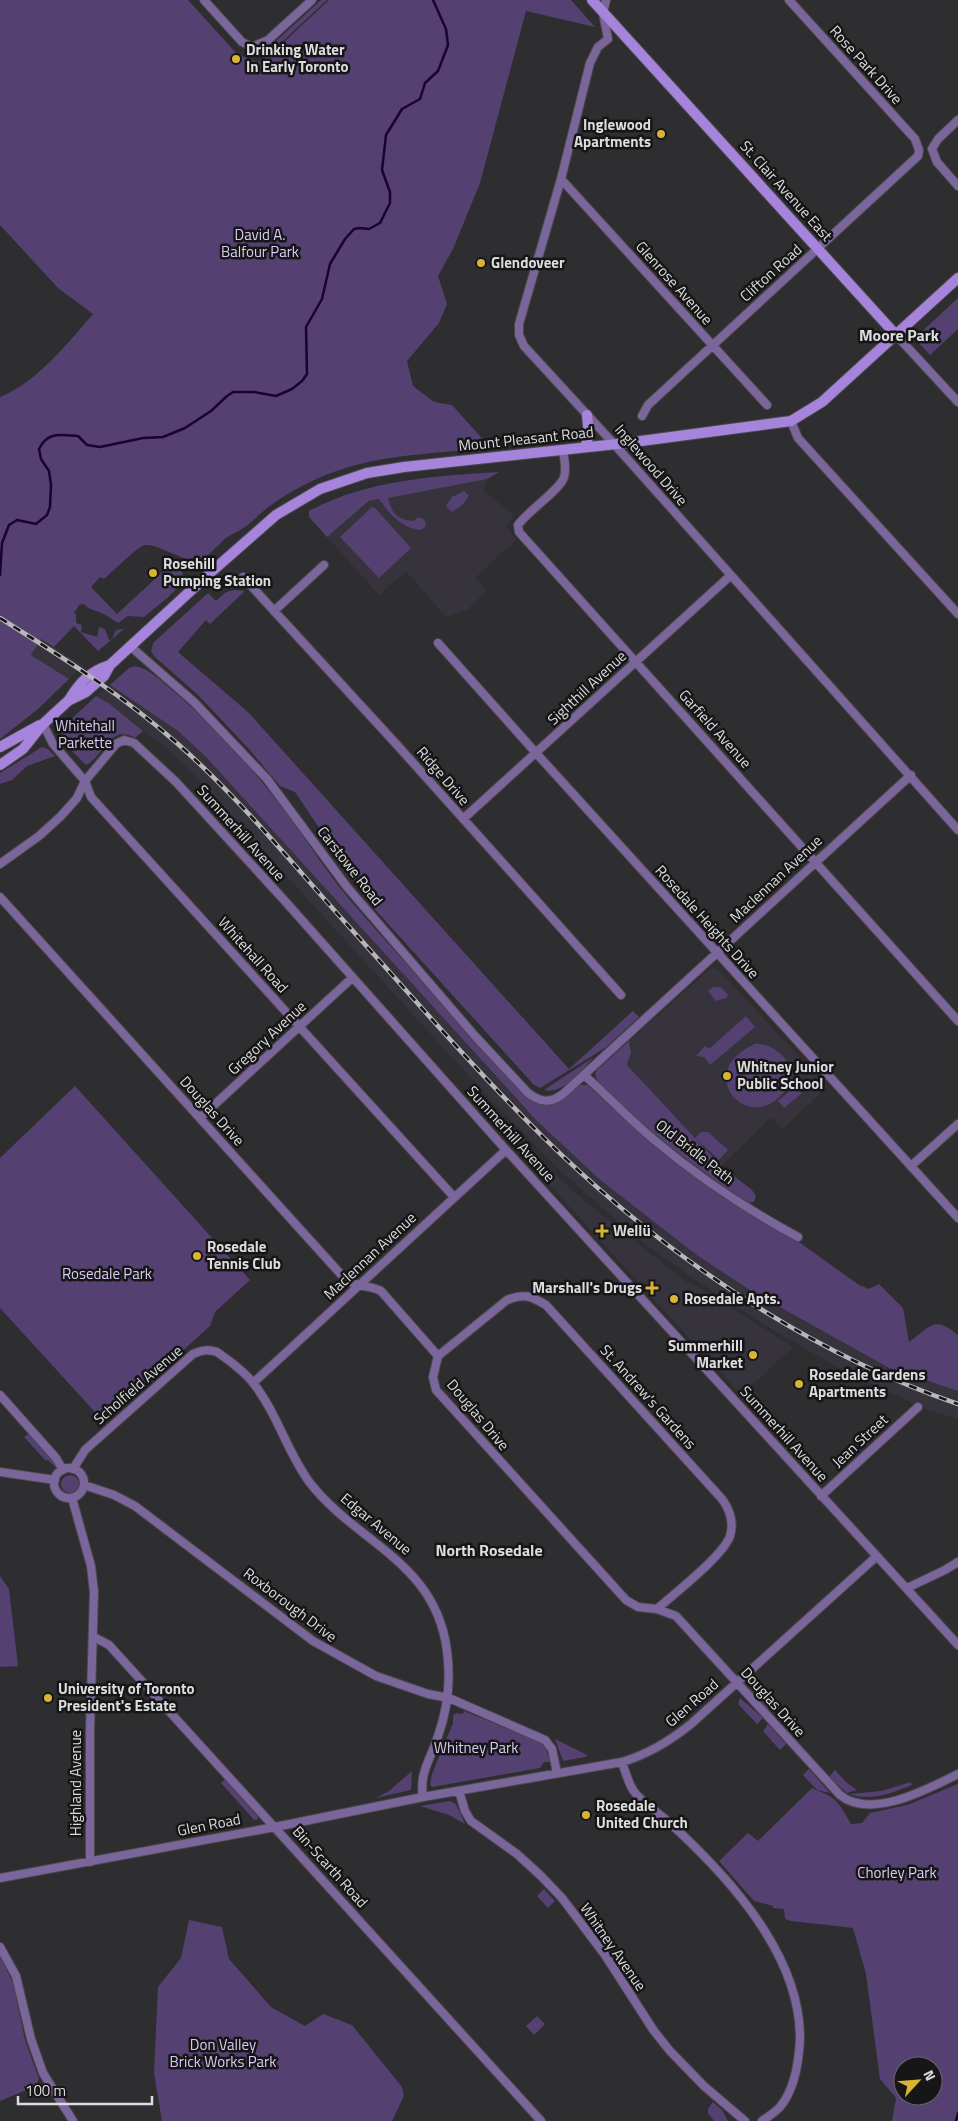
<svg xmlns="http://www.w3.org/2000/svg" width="958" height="2121" font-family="'Titillium Web',sans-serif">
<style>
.built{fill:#36333c}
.green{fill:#554171;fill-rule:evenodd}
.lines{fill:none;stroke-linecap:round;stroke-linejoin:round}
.stream{stroke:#1c0037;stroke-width:2.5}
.street-casing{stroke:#4a494c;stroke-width:10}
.secondary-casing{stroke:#4a494c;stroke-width:12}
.street{stroke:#7b669c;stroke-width:8}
.secondary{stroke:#a784db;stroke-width:10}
.rail-casing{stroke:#b7b7b9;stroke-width:4.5}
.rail{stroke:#161617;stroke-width:2.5;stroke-dasharray:8;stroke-linecap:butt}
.poi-dot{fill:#d9b334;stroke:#161617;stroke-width:2}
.labels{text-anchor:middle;stroke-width:5;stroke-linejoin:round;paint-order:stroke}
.poi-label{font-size:15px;font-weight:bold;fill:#dcdcde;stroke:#161617;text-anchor:start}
.street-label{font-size:15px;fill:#dcdcde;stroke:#161617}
.park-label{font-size:15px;fill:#dbcaf7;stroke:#161617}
.neighbourhood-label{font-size:16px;font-weight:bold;fill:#dcdcde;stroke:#161617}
</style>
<rect width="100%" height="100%" fill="#2e2d30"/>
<path class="built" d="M487,479l-4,12 31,23 -8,12 10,14 -41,38 11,13 -19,19 -21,7 -40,-46 -27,24 -52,-58 43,-36z
M41,639l13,8 29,19 -14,13 -38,-24z
M110,685l68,46 29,27 330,363 62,58 99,77 55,36 136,76 69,23v28l-30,-9 -84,-39 -83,-48 -73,-48 -55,-40 -69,-61 -75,-76 -292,-320 -20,-21 -67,-53 -14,-8z
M715,968l4,2 108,117 -44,42 -10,-10h-4l-48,47 -94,-101 4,-19 -2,-5 81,-72z
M554,1173l33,30 101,80 9,3 96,61 -52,48 -195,-214z"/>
<path class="green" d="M0,0h188l49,54 21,8 13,-8 58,-54h242l24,27 -69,-16 -46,172 -27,66 -15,27 9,28 -8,19 -32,38 6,25 21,16 18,3 36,40 -22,2v3c-77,7 -128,9 -195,55 -10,7 -19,18 -29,24 -6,4 -11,5 -16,9 -8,7 -15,15 -23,21 -13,8 -43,-16 -58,-14 -8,2 -34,28 -41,34l-4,-2 -9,10 26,27 50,-46 -2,-2 2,-2 -6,-8c48,17 4,43 -17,61l-16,-1 -10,7 -14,-9 -16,-6 -4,-4 -5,1 -5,8 2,1v9l6,2 -1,7 16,5 2,-10 6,2 4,11 3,-1 4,-9 8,-1 -26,22 -24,-25 -20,21 -13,-8 -10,16 38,24 -31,30 -38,30v-342c36,-14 68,-54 93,-83l-35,-26 -58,-63z
M321,0h6l-57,53h-7z
M958,298v31l-28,26 -14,-15 1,-4z
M499,472l-12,7 -99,19c3,14 10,23 26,23l3,-3h5l4,4 -1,5 -4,3c-18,-1 -32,-16 -42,-31l-10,2 -42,36 -18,-20v-6c57,-31 126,-35 190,-39z
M464,491l5,5 -6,8 -11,8 -6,-6 6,-9z
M372,507l3,1 36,40 -32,30 -39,-41z
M234,590l11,1 -35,33 -4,-4 -28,32 70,60 321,357 64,-58 6,6 -34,31 -65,40 -6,-3 -163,-180 -76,-113 -15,-6 -32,-38 -51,-54 -42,-37 -4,-5 2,-9 55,-50 8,8 10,-9z
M135,666c15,3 25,14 37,24 44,37 84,82 118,128 20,27 38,56 60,82 58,67 118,131 177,196 22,17 35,6 52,-11h8l62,55 74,56 33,22 36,19 67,48 10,4 10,-5 24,24 6,34c22,-16 25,-27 49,-7v56l-69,-23 -136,-76 -55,-36 -99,-77 -62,-58 -330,-363 -29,-27 -68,-46 19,-17z
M96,696l14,8 33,27 -8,7c-26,-15 -31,19 -49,27l-24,-24 -1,-12z
M42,747l6,2 7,7 -28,10 -15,14 -12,4v-11z
M713,987h8l7,8 -2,3 -10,3 -8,-10z
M746,1016l9,11 -45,38 -6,-8 -8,-1 9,-10 4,3z
M629,1041l2,11 -4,13 94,101 31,24 4,6 -2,6 -6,1c-53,-37 -108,-76 -151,-123l-2,-6 2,-4z
M755,1044c18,-2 39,17 36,36 -2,8 -7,13 -13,18 -34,32 -84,-27 -23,-54z
M594,1057c-13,13 -30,38 -50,33z
M75,1086l175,194 -35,32 -5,14 -106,96 -104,-114v-150z
M796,1086l6,7 -18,15 -6,-7z
M701,1132h7l20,18 -9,10 -24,-22z
M29,1433l25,27 1,7 -7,-7 -2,1 -22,-24z
M61 1484a9 9 0 1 1 18 0a9 9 0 1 1-18 0Z
M0,1576l9,13 9,77 -18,1z
M756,1684l19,19 -7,6 -18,-20z
M740,1698l23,20 -6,6 -19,-20z
M464,1711l76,31 6,6 4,14h-6l-4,6 -108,19 -2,-3 2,-10 21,-51v-8l4,-2 6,1z
M768,1724l18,20 -6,6 -17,-19z
M555,1739l32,16 -1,2 -23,4z
M809,1769l21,24 -13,-3 -14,-15z
M835,1770l12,13 10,7 -10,3 -18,-16z
M412,1771l-1,19 -35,8 13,-7z
M225,1779l32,37 1,3 -4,1 -33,-37z
M911,1782l1,3c-20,8 -41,17 -62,9l31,-3z
M958,1784v337h-66l4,-23 -16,-19 -14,-105 -13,-46 -62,-7 -6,-2 -1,-10 -11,-1v-2l-19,-5 -35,-40 29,-28 10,8 54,-53c6,3 15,6 19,9 9,6 14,17 20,27l11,-1 8,-10 37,-8zM903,2066h30v30h-30z
M450,1801l6,3 9,20 -16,-9 -29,-9z
M544,1889l11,12 -7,7 -11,-12z
M189,1920l33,7 7,32 42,48 34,19 18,-12 29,11 50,62 2,9 -12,25h-230l-8,-48 4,-86 23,-29z
M0,1956l13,27 12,57 14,39 -3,7 -36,15z
M537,2016l8,8 -11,11 -8,-9z
M713,2102l9,8 6,11h-14l-6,-8v-4z"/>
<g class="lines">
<path class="stream" d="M0,575l2,-32 7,-18 8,-5 19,4 11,-9 3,-8 1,-22 -2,-14 -8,-12 -2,-10c9,-18 21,-14 39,-13l9,9 13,2 43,-9 20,-1 22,-9 26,-17 16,-15 6,-4h21l22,4 16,-7 10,-8 5,-7 -1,-47 16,-28 8,-35 15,-25 9,-10 5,-1 10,1 11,-6 10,-20v-11l-8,-22 4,-35 16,-26 18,-10 5,-16 13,-12 10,-26 -2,-16 -13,-29
M956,2121l2,-8"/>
<g class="street-casing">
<path id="street" d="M204,0l38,42 10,5 16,-7 44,-40
M606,0l-3,13 5,26 -10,8 -8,16 -29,116 -42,145v11l5,11 90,98 344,386
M958,120l-20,19 -6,10 5,13 21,24
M561,179l206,226
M896,335l62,67
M642,416l6,-11 270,-249 1,-6 -4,-11 -126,-139
M791,421l7,17 160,176
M563,450c1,8 4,19 1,27 -3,12 -36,34 -46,48l1,7 439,489
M243,577l155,169 223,249
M274,611l50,-46
M438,643l98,110 422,465
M130,646l64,56 73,77 80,108 128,149 53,57c12,9 22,11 35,1l348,-319
M43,724l10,20 32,37 6,16 363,400
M463,819l267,-243
M0,864l39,-28 22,-20 16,-18 8,-17 31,-37 8,-4 10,3 42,39 108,118 222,250 452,495
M0,897l346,383c14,8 24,5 35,11l57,65
M584,1075c25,22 48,47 74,68 43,36 90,67 140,94
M200,1118l152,-140
M911,1166l47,-42
M438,1356l-5,21 3,13 190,210 12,7 19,2 19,7 164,179c31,25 88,-6 118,-21
M438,1356l69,-56c17,-7 24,-4 39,5l176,194c8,11 12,24 8,37 -7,20 -55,57 -73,73
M253,1383l253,-233
M0,1395l56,63 7,12
M54 1483a15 15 0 1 1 30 0a15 15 0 1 1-30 0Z
M73,1469l12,-19 108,-96c9,-4 15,-5 24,-2 13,9 28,20 37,32 24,31 33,68 56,99 48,61 126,79 137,168 4,30 1,57 -9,85 -7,23 -19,36 -15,61
M0,1472l55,8
M84,1485l30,10 21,11 178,135 63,35 52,18 21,4 96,42 7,9 5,24
M821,1496l97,-89
M72,1498l19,68 3,26 -4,138v132
M907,1588l38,-18 13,-8
M94,1637l15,8 432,476
M622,1762c3,9 6,20 11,28 5,8 15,15 22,21 13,10 25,21 37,33 51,50 108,119 108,194 -1,23 -5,51 -20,69 -5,5 -12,10 -18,14
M459,1791l6,20 6,10 46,33 24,22 21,22 43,57 49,76 16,20 34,35 41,35
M0,1878l275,-51 148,-30 199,-35c27,-8 48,-21 69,-38l186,-168
M0,1947l16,29 15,63 12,34 30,48"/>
</g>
<g class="secondary-casing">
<path id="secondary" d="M592,0l304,335
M585,447l4,-12 -2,-20
M69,700c10,-17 21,-29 41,-35
M0,747l40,-22
M0,765l23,-16 20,-25 25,-23 18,-9 18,-16 6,-11 100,-92 66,-58 44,-26 47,-16 37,-6 222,-24 165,-22 31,-19 136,-124"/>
</g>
<use href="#street" class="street"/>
<use href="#secondary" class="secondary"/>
<g class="rail-casing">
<path id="rail" d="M0,618c62,39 124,78 179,127 60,53 111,116 164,175 66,73 130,148 200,217 116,114 261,214 415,267"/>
</g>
<use href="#rail" class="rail"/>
</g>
<g class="poi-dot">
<circle cx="236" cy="59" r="5"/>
<circle cx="661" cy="134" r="5"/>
<circle cx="481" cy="263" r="5"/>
<circle cx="153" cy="573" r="5"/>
<circle cx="727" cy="1076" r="5"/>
<path d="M599.5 1223.5h5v5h5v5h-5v5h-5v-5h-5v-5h5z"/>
<circle cx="197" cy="1256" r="5"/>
<path d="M649.5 1280.5h5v5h5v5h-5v5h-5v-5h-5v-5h5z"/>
<circle cx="674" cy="1299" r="5"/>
<circle cx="753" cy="1355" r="5"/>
<circle cx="799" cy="1384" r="5"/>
<circle cx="48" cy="1698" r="5"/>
<circle cx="586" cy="1815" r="5"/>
</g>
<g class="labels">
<g class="poi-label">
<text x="246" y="55">Drinking Water<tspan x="246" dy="17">In Early Toronto</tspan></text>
<text x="651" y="130" text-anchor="end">Inglewood<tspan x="651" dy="17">Apartments</tspan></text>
<text x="491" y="268">Glendoveer</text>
<text x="163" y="569">Rosehill<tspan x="163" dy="17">Pumping Station</tspan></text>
<text x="737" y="1072">Whitney Junior<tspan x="737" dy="17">Public School</tspan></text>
<text x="613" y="1236">Wellü</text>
<text x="207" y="1252">Rosedale<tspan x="207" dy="17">Tennis Club</tspan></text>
<text x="642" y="1293" text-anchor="end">Marshall's Drugs</text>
<text x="684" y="1304">Rosedale Apts.</text>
<text x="743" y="1351" text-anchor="end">Summerhill<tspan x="743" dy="17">Market</tspan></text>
<text x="809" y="1380">Rosedale Gardens<tspan x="809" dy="17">Apartments</tspan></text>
<text x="58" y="1694">University of Toronto<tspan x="58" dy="17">President's Estate</tspan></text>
<text x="596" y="1811">Rosedale<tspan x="596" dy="17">United Church</tspan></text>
</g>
<g class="street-label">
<text transform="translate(866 65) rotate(48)" y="5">Rose Park Drive</text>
<text transform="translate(786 191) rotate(48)" y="5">St. Clair Avenue East</text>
<text transform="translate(771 273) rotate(-42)" y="5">Clifton Road</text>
<text transform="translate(674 283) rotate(48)" y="5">Glenrose Avenue</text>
<text transform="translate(526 439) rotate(-6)" y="5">Mount Pleasant Road</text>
<text transform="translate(651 465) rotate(49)" y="5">Inglewood Drive</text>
<text transform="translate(587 688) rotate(-43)" y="5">Sighthill Avenue</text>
<text transform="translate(715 729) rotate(48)" y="5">Garfield Avenue</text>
<text transform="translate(443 776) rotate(49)" y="5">Ridge Drive</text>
<text transform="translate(241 833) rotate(48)" y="5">Summerhill Avenue</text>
<text transform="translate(350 866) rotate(52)" y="5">Carstowe Road</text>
<text transform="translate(776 879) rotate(-43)" y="5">Maclennan Avenue</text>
<text transform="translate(707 922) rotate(48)" y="5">Rosedale Heights Drive</text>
<text transform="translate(253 955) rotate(48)" y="5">Whitehall Road</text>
<text transform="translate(267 1038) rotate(-43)" y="5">Gregory Avenue</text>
<text transform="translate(212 1111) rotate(48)" y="5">Douglas Drive</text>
<text transform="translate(511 1134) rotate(48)" y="5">Summerhill Avenue</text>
<text transform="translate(695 1152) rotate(38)" y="5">Old Bridle Path</text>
<text transform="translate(370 1256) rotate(-43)" y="5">Maclennan Avenue</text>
<text transform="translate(138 1385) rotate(-41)" y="5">Scholfield Avenue</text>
<text transform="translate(648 1397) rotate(48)" y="5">St. Andrew's Gardens</text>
<text transform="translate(478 1415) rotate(50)" y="5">Douglas Drive</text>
<text transform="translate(784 1434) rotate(48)" y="5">Summerhill Avenue</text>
<text transform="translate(860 1441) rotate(-43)" y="5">Jean Street</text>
<text transform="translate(376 1524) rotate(40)" y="5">Edgar Avenue</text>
<text transform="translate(290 1605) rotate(37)" y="5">Roxborough Drive</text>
<text transform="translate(773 1702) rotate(48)" y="5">Douglas Drive</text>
<text transform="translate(692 1703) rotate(-41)" y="5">Glen Road</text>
<text transform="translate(76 1783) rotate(-90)" y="5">Highland Avenue</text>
<text transform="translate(209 1825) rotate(-11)" y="5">Glen Road</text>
<text transform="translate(330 1867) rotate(48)" y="5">Bin-Scarth Road</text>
<text transform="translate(613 1947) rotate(55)" y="5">Whitney Avenue</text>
</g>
<g class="park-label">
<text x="260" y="240">David A.<tspan x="260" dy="17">Balfour Park</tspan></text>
<text x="85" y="731">Whitehall<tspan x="85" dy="17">Parkette</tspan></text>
<text x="107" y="1279">Rosedale Park</text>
<text x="476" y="1753">Whitney Park</text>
<text x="897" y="1878">Chorley Park</text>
<text x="223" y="2050">Don Valley<tspan x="223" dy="17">Brick Works Park</tspan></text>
</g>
<g class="neighbourhood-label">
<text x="899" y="341">Moore Park</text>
<text x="489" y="1556">North Rosedale</text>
</g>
</g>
<g transform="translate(918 2081) rotate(64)"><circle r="24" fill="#161617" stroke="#656567"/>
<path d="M0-4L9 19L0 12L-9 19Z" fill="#d9b334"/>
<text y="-8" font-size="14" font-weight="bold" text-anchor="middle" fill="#dcdcde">N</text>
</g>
<path d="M18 2096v8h134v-8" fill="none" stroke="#dcdcde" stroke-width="2.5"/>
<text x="25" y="2096" font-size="15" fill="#dcdcde" stroke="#161617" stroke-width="4" paint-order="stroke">100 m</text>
</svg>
